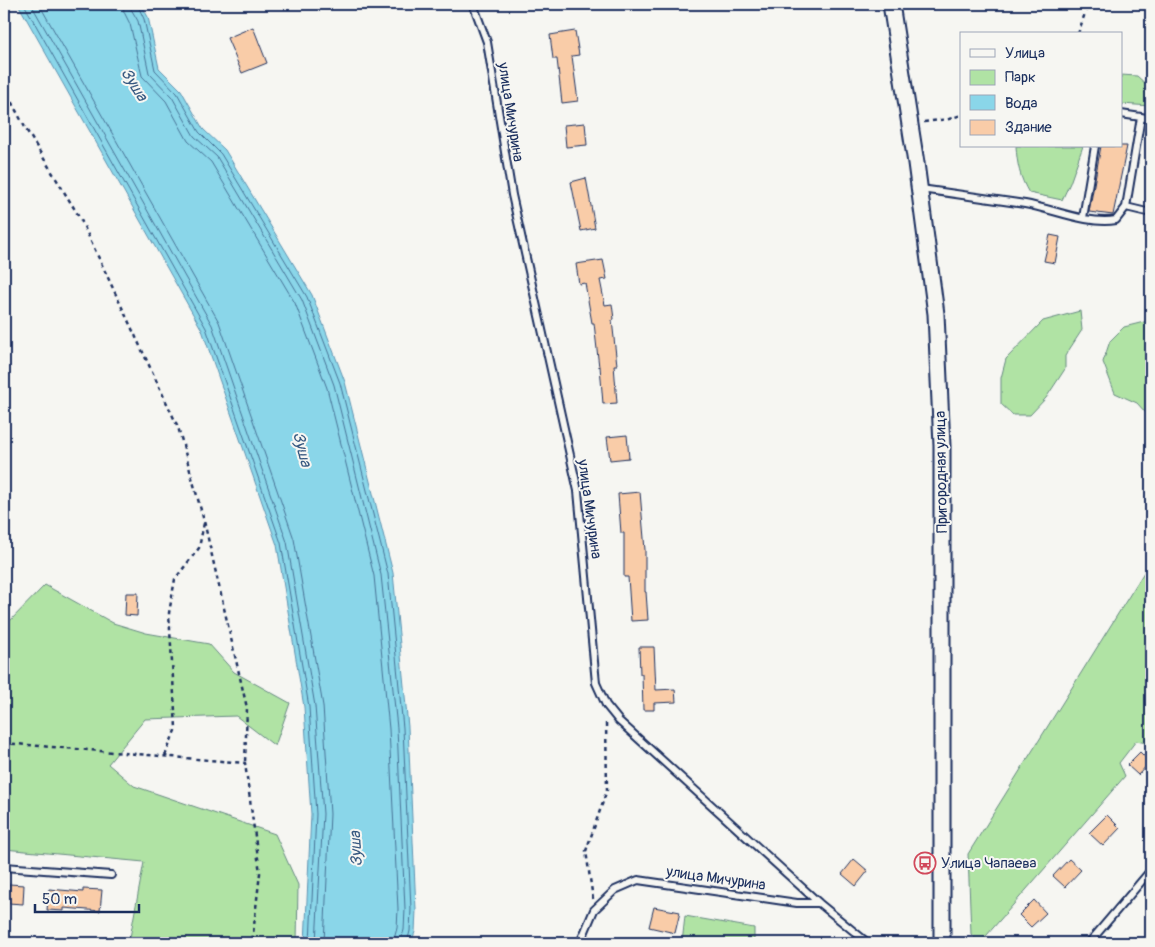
<svg xmlns="http://www.w3.org/2000/svg" width="1155" height="947" font-family="Pangolin,sans-serif">
<style>
.green{fill:#b0e3a4;stroke:#668981}
.water{fill:#8ad6e9;stroke:#5e93b1}
.lines{fill:none;stroke-linecap:round;stroke-linejoin:round}
.shore{stroke:#477296;stroke-width:1}
.building{fill:#f9cca8;stroke:#1b2f5e}
.service-casing{stroke:#1b2f5e;stroke-width:10}
.tertiary-casing{stroke:#1b2f5e;stroke-width:19}
.path{stroke:#1b2f5e;stroke-width:2.5;stroke-dasharray:4 4;stroke-linecap:butt}
.service{stroke:#f6f6f2;stroke-width:6}
.tertiary{stroke:#f6f6f2;stroke-width:15}
.labels{text-anchor:middle;stroke-width:4;stroke-linejoin:round;paint-order:stroke}
.street-label{font-size:15px;fill:#1b2f5e;stroke:#f6f6f2}
.poi-label{font-size:15px;fill:#1b2f5e;stroke:#f6f6f2;text-anchor:start}
.water-label{font-size:16px;font-style:italic;fill:#375981;stroke:#f6f6f2}
</style>
<rect width="100%" height="100%" fill="#f6f6f2"/>
<filter id="ink" filterUnits="userSpaceOnUse"><feTurbulence type="fractalNoise" baseFrequency=".02" numOctaves="2"/><feDisplacementMap in="SourceGraphic" scale="10" xChannelSelector="R" yChannelSelector="G"/><feConvolveMatrix kernelMatrix="1 2 1 2 8 2 1 2 1" color-interpolation-filters="sRGB"/></filter>
<g filter="url(#ink)">
<path class="green" d="M1121,75l16,1 11,10 3,1v19l-30,-2z
M1016,146h67l-13,37 -8,17 -33,-7c-9,-15 -12,-29 -13,-47z
M1080,311l2,19 -17,26v13l-19,29 -16,17h-17l-12,-11v-26l5,-19 37,-38z
M1148,321l3,1v91h-5l-9,-10 -22,-10 -12,-31 7,-21 14,-14z
M1151,561v178l-4,4 -11,-2 -17,22 6,13 -145,167 -9,-9 -3,-80z
M45,585l68,38 33,10 63,11 25,28 56,31 -15,43 -39,-30 -91,3 -37,45 26,22 141,48 23,51 -1,58h-168l15,-81 -140,-13v-224h2z
M685,916l69,12v15h-72z"/>
<path class="water" d="M18,4h123l7,13 11,51 22,22 22,39 22,21 87,145 33,87 48,191 15,154 8,183 -1,22 -4,11h-106l6,-129 -7,-107 -27,-162 -75,-215z"/>
<g class="lines">
<path class="shore" d="M24,4l182,324 75,215 28,164 7,107 -6,129
M31,4l181,321 75,217 28,164 8,108 -7,129
M39,4l180,318 75,217 29,167 7,108 -6,129
M123,4l1,8 6,12 12,52 24,25 22,40 23,21 84,141 32,85 47,188 15,153 9,180 -1,19 -4,15
M131,4v5l7,12 11,52 23,24 22,39 23,21 85,143 32,85 47,190 16,153 8,181 -1,21 -4,13
M137,4l7,15 11,51 22,23 22,39 22,22 86,143 33,86 48,191 15,154 8,181 -1,22 -3,12"/>
</g>
<path class="building" d="M253,27l14,36 -25,10 -15,-35z
M575,31l4,24 -7,1 6,45 -16,2 -5,-44h-4l-3,-24z
M585,123l2,22 -21,2 -2,-22z
M1101,146h26l-14,69 -24,-3z
M586,178l9,50 -14,3 -10,-49z
M1050,235l10,2 -5,26 -11,-2z
M603,260l4,19 -7,1 5,25 7,-1 2,15 -2,1 5,45h-3l3,38 -14,1 -3,-38 -1,1 -5,-44h-2l-7,-40 -6,1 -3,-20z
M627,435l2,23 -19,2 -3,-23z
M640,492l5,58v42h1l2,28 -17,1 -3,-44h-4v-44h-3l-3,-39z
M126,593h12l-1,23 -12,-1z
M639,647h15l2,43 19,-1 1,13 -22,1v7h-11l-1,-36h-2z
M1140,752l10,10 -12,13 -11,-10z
M1107,815l13,13 -17,18 -14,-13z
M854,859l14,12 -12,15 -14,-12z
M1069,859l12,11 -16,17 -12,-11z
M9,884l15,1 -1,19 -15,-1z
M49,889l34,3v-3l19,1 -2,21 -36,-3v3l-17,-1z
M1034,900l12,13 -15,14 -12,-12z
M654,907l26,5 -5,21 -26,-6z"/>
<g class="lines">
<g class="service-casing">
<path id="service" d="M473,4l14,38 25,153 66,296 18,192 10,22 13,16 200,182 49,40
M1121,114l20,3
M921,189c34,5 69,10 104,15 28,5 63,21 91,16l10,-13 15,-90 10,2
M1126,207l25,6
M1083,218l12,-72
M4,867l107,8
M580,943l14,-33 21,-20 23,-10 159,23h22
M1089,943l62,-73"/>
</g>
<g class="tertiary-casing">
<path id="tertiary" d="M891,4l25,159 20,151 6,132v497"/>
</g>
<path class="path" d="M1078,34l10,-30
M4,88l23,43 53,87 98,209 26,94 43,187 -2,55
M924,122l25,-3 12,-4
M4,743l241,20 15,110 -8,70
M165,756l11,-28 -7,-115 6,-34 24,-31 5,-25
M593,899l-7,-48 21,-61 -1,-69"/>
<use href="#service" class="service"/>
<use href="#tertiary" class="tertiary"/>
</g>
</g>
<defs>
<g id="bus-ring" transform="scale(1.125)"><circle r="9.5" fill="#f6f6f2" stroke="#d1495b" stroke-width="1.5"/><path d="M-5-6H5V4H4V6H2V4H-2V6H-4V4H-5ZM-3.5-4V0h7V-4ZM-3.5 1.2v1.5H-2V1.2ZM2 1.2v1.5H3.5V1.2Z" fill="#d1495b"/></g>
</defs>
<g fill-rule="evenodd">
<use href="#bus-ring" x="925" y="863"/>
</g>
<g class="labels">
<g class="street-label">
<text transform="translate(511 112) rotate(81)" y="5">улица Мичурина</text>
<text transform="translate(941 472) rotate(-91)" y="5">Пригородная улица</text>
<text transform="translate(590 509) rotate(82)" y="5">улица Мичурина</text>
<text transform="translate(716 878) rotate(8)" y="5">улица Мичурина</text>
</g>
<g class="poi-label">
<text x="941" y="868">Улица Чапаева</text>
</g>
<g class="water-label">
<text transform="translate(135 84) rotate(58)" y="6">Зуша</text>
<text transform="translate(303 449) rotate(76)" y="6">Зуша</text>
<text transform="translate(355 849) rotate(-93)" y="6">Зуша</text>
</g>
</g>
<rect width="1155" height="947" fill="none" stroke="#f6f6f2" stroke-width="20"/>
<rect x="10" y="10" width="1135" height="927" fill="none" stroke="#1b2f5e" stroke-width="2" filter="url(#ink)"/>
<rect x="960" y="32" width="162" height="115" fill="#f6f6f2" stroke="#9ea6b7"/>
<rect x="970" y="49" width="25" height="8" fill="#f6f6f2" stroke="#9ea6b7"/>
<text x="1005" y="58" font-size="15" fill="#1b2f5e">Улица</text>
<rect x="970" y="70" width="25" height="15" fill="#b0e3a4" stroke="#9ea6b7"/>
<text x="1005" y="82" font-size="15" fill="#1b2f5e">Парк</text>
<rect x="970" y="95" width="25" height="15" fill="#8ad6e9" stroke="#9ea6b7"/>
<text x="1005" y="108" font-size="15" fill="#1b2f5e">Вода</text>
<rect x="970" y="120" width="25" height="15" fill="#f9cca8" stroke="#9ea6b7"/>
<text x="1005" y="132" font-size="15" fill="#1b2f5e">Здание</text>
<path d="M35 904v8h104v-8" fill="none" stroke="#1b2f5e" stroke-width="2.5"/>
<text x="42" y="904" font-size="15" fill="#1b2f5e" stroke="#f6f6f2" stroke-width="4" paint-order="stroke">50 m</text>
</svg>
